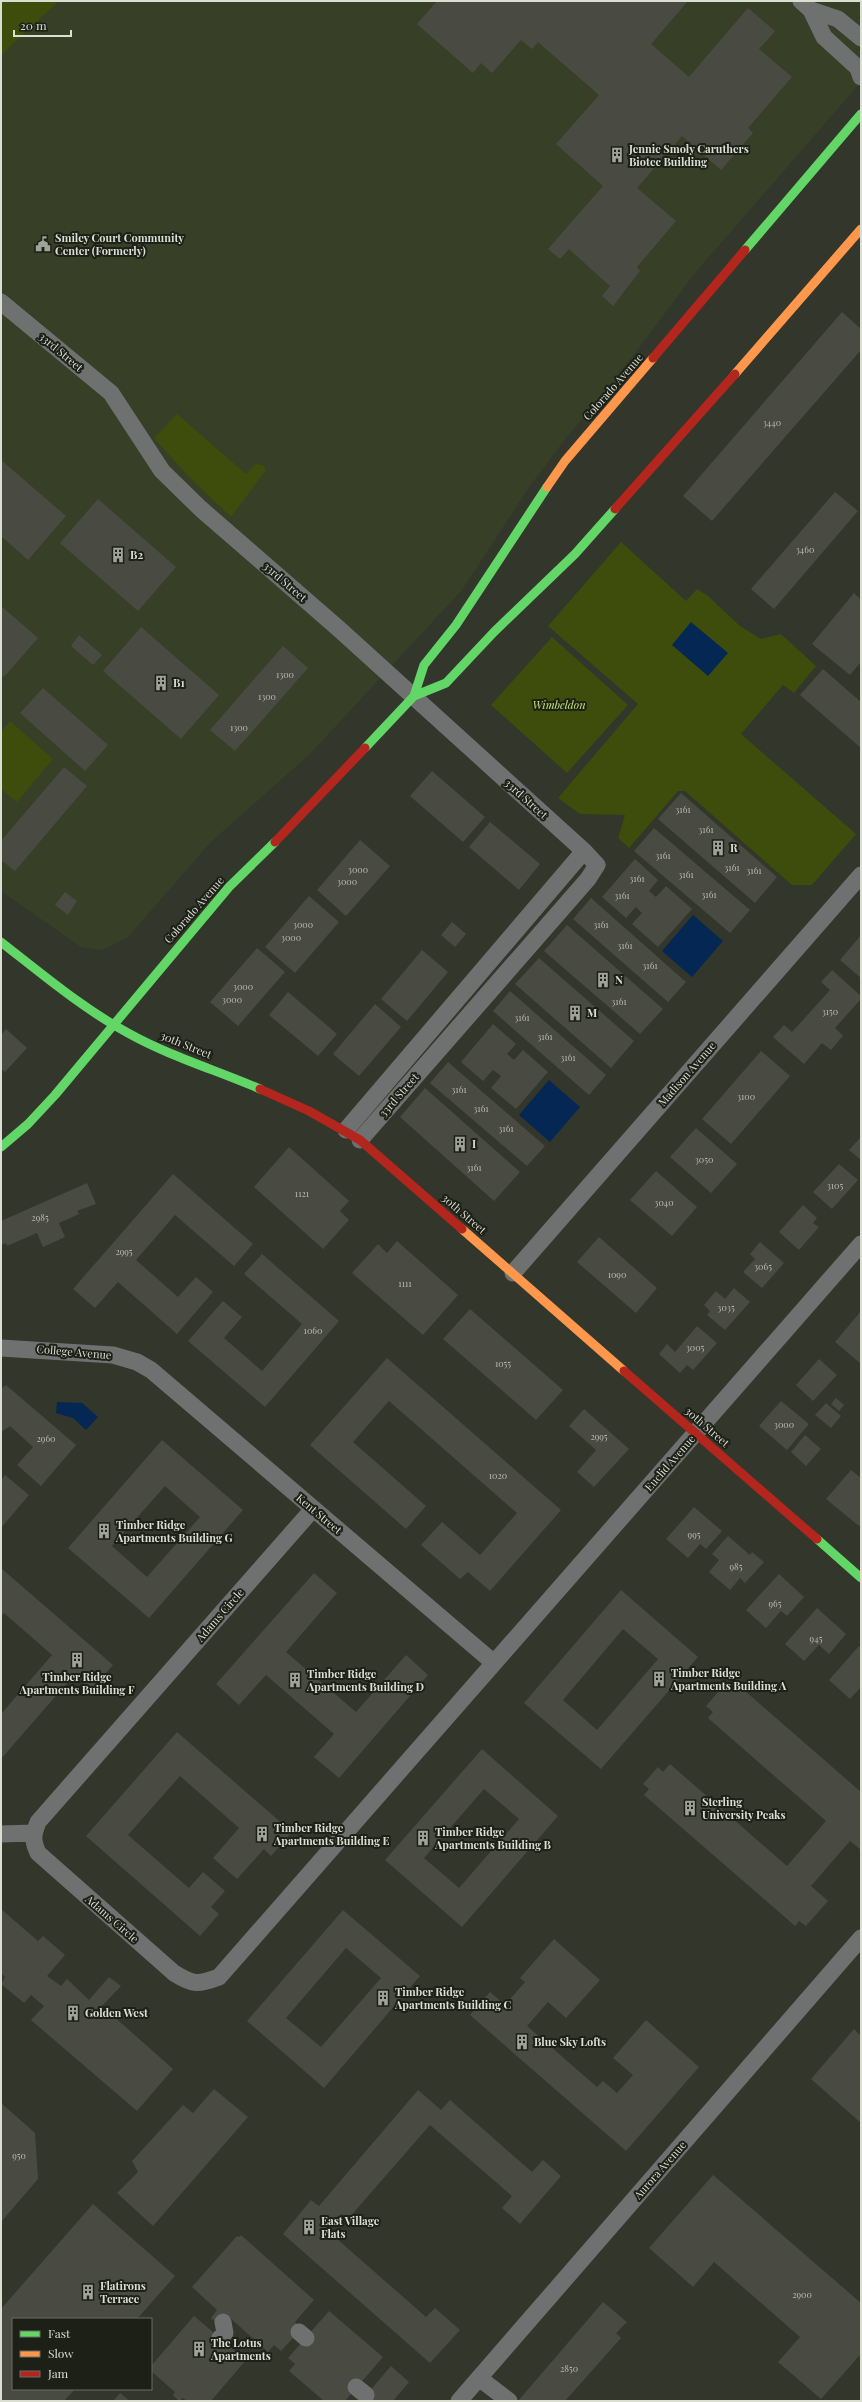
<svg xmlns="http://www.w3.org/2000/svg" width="862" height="2402" font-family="'Playfair Display',serif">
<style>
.built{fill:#383f27}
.green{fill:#3e4c0c}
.water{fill:#052753}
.building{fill:#494b42;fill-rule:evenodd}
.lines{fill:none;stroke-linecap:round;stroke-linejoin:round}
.street{stroke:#6e7170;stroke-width:17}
.fast{stroke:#63d668;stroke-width:9}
.slow{stroke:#ff974d;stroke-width:9}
.jam{stroke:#b3261e;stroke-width:9}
.labels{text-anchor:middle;stroke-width:4;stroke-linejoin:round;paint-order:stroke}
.number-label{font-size:9px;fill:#b6baae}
.poi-label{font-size:11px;font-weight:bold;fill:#dbdfd2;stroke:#1d2017;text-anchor:start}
.street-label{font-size:11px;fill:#dbdfd2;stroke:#1d2017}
.park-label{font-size:11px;font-style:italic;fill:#c5e56a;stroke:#1d2017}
</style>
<rect width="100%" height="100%" fill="#33362b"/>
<path class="built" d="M1,1h860v81l-166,191 -89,119 -40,46 -36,48 -68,104 -152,164 -99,88 -83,95 -26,13 -21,-3 -80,-56z"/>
<path class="green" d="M1,1h58l-58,54z
M177,414l69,60 9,-10 8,1 3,5 -35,47 -41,-39 -36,-40z
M621,542l65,59 11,-12 11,7 32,30 21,13 20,-5 35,32 -22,27 -11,-8 -42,49 115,100 -44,51h-20l-107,-94h-7l-49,57 -11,-10 7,-23 -45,-1 -22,-16 80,-94 -90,-78z
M552,637l76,68 -61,68 -76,-68z
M10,721l43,38 -36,43 -16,-13v-57z"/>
<path class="water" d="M691,622l37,31 -20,23 -36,-31z
M693,915l30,26 -31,36 -30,-26z
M549,1080l31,27 -30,35 -31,-27z
M57,1402l25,1 16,14 -12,13 -13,-12 -17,-5z"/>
<path class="building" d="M437,1h251l-37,43 38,33 59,-69 27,23 -16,18 33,28 -44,51 5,5 -32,37 -39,-34 -45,52 39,33 -39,46 3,4 -27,35 -11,-10 8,-10 -41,-37 -9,10 -12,-10 55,-63 -47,-42 43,-49 -61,-53 -6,7 -11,-9 -29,33 -11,-10 -8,10 -56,-49z
M842,312l19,17v21l-149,171 -29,-25z
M1,460l65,56 -38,44 -27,-24z
M835,492l23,19 -84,98 -23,-20z
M98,499l78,68 -38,44 -78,-68z
M854,593l7,7v62l-11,13 -38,-31z
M1,606l37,32 -34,39 -3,-3z
M141,627l78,68 -38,44 -78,-68z
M79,635l23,20 -9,10 -22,-19z
M283,646l25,22 -73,83 -25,-21z
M823,669l38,33v46l-61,-53z
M43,688l65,57 -23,26 -65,-58z
M64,767l23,19 -72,85 -14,-11v-19z
M432,771l53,46 -22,25 -53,-46z
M681,793l96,84 -22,26 -97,-84z
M490,822l50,42 -21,26 -50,-43z
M654,828l96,82 -20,23 -96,-82z
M360,840l30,26 -44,50 -29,-26z
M635,859l23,21 -9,11 7,6 10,-11 26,23 -34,38 -26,-23 10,-11 -6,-6 -10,11 -24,-21z
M65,892l12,9 -9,14 -13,-10z
M309,896l30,26 -44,51 -30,-26z
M591,898l95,84 -18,20 -95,-83z
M452,922l14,12 -11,13 -14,-12z
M567,925l96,84 -23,25 -96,-83z
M861,935v43l-21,-18z
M257,948l28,24 -47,54 -28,-24z
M422,950l26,22 -41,49 -26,-22z
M539,958l95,83 -23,27 -96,-84z
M832,970l29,26v3l-26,29 8,8 -12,14 -9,-7 -18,21 -31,-27 11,-12 8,7 38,-42 -9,-8z
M510,991l96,84 -17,20 -96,-84z
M288,992l49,42 -19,22 -49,-41z
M375,1004l26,23 -42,49 -26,-22z
M493,1024l23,20 -9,10 7,6 9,-10 25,22 -32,37 -25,-21 10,-12 -8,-6 -10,11 -22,-19z
M6,1029l21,19 -22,24 -4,-3v-34z
M761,1051l29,25 -59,68 -29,-25z
M448,1062l97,84 -18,20 -97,-83z
M425,1088l95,84 -26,29 -94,-84z
M696,1128l41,36 -26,29 -41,-36z
M861,1137v23l-12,-10z
M289,1147l60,54 -9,10 9,9 -26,29 -69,-62z
M839,1164l19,16 -26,29 -19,-17z
M656,1171l41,36 -25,29 -42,-36z
M173,1174l80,70 -19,22 -59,-51 -39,45 42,37 18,-20 17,15 -36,42 -59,-52 -23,26 -22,-19z
M87,1183l9,21 -19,7 2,3 -20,9 6,14 -22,10 -6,-14 -30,13 -1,-3 -5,2v-24z
M803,1205l14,13 -4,5 6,4 -20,23 -20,-18z
M599,1237l58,51 -21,25 -59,-51z
M397,1241l61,54 -35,40 -71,-62 26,-29 9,9z
M760,1242l24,21 -22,25 -19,-16 12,-13 -5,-5z
M262,1254l77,67 -74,86 -77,-66 35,-40 19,16 -18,21 38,33 40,-47 -58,-50z
M734,1288l16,14 -25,28 -18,-15 3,-4 -6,-6 12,-14 9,8z
M470,1309l93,81 -27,30 -93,-81z
M861,1311v51l-1,1 -25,-21z
M697,1326l20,17 -24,27 -6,-5 -7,8 -21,-19 8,-10 8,8z
M387,1358l174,152 -71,81 -22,-19 -8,7 -39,-34 21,-23 38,33 37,-42 -128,-112 -36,41 73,64 -20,23 -96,-84z
M819,1359l18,16 -24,26 -17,-16z
M6,1385l70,60 -35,41 -24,-21 16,-18 -23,-21 -9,6v-43z
M836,1398l8,7 -5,6 -8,-7z
M781,1401l28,23 -22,26 -28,-24z
M826,1403l15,13 -10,12 -16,-13z
M584,1409l45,40 -35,38 -17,-15 19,-22 -27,-24z
M805,1435l16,14 -15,17 -15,-14z
M162,1440l81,70 -94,108 -81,-70zM165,1486l35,31 -53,60 -35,-31z
M851,1470l10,8v45l-2,3 -33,-27z
M5,1475l24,20 -28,33v-48z
M694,1507l28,24 -16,18 -6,-5 -12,14 -22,-19z
M728,1536l22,19 2,-3 12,10 -19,21 -5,-5 -10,12 -21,-18 10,-12 -7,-6z
M2,1569l111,96 -22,25 -17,-15 -73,84v-45l51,-59 -48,-42 -3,3z
M314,1573l23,20 -51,59 70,60 50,-57 22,20 -89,103 -25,-21 20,-23 -68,-59 -27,30 -23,-21z
M779,1574l25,23 -17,19 -6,-5 -15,17 -20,-18z
M621,1590l77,67 -97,112 -77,-66zM623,1629l35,30 -61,71 -34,-30z
M817,1608l29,26 -17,20 -10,-9 -15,16 -19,-17z
M859,1646l2,2v39l-11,12 -21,-19z
M725,1684l6,6 6,-6 124,108v58l-11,-9 -39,45 17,15 -22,25 -7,-5 -4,5 -151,-131 5,-6 -6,-5 15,-17 5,5 7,-8 117,102 39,-45 -118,-103 5,-6 -7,-6z
M177,1732l115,100 -21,24 -7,-7 -27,30 -24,-21 26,-30 -59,-52 -52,59 61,53 14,-16 22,19 -14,16 8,7 -19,22 -114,-100z
M482,1749l76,67 -96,111 -77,-67zM484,1789l35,30 -60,69 -35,-30z
M1,1909l37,32 5,-5 22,19 -18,21 14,10 6,-7 22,21 20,-23 12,9 -19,20 71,63 -36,42 -106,-91 13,-14 -13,-11 -7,8 -23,-19 4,-7 -4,-4z
M343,1910l77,66 -96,112 -77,-67zM346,1948l35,30 -60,69 -35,-29z
M554,1939l46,41 -34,38 -18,-16 -21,24 70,61 6,-6 14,12 16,-18 -20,-17 33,-38 53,47 -73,84 -156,-136 20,-23 15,13 20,-23 -5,-4z
M854,2029l7,7v87l-50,-44z
M214,2089l34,28 -95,109 -36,-33 21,-21 -6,-11 51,-56 10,8z
M418,2090l23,20 9,-10 82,72 11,-12 18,16 -41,48 -18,-16 10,-12 -82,-71 -82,94 -6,-5 -14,17 98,86 9,-9 25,22 -30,33 -147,-129 28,-34 8,6z
M1,2103l34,30 3,46 -37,43z
M713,2175l148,128v51l-40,45 -43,-37 22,-25 -86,-75 -21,25 -44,-39z
M93,2204l82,72 -38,43h-124v70h62l-11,12h-63v-92z
M241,2235l73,65 -19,22 7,6 -21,23 -7,-6 -6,7 -40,-36 -8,10 -9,-8 6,-8 -25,-23 45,-51 2,1z
M603,2302l24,20 -11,11 5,5 -56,63h-47z
M329,2311l54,46 -38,44h-21l-35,-30 6,-7 -7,-6z
M194,2316l52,44 -35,41h-24l-4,-3 -4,3 -6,-6 2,-3 -24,-21v-5z
M391,2366l18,16 -16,19h-32z
M120,2393l10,8h-17z"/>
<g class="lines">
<path class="street" d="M801,1l10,9 27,9 23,19
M811,10l13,27 34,31 3,9
M1,302l110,91 51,78 39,38 138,120 245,222 13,14 -9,14 -228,261
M346,1130l238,-279
M513,1273l348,-398
M1,1348l112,7 24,7 14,8 343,293
M313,1509l-275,313c-5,13 -6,18 0,31l136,120c19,12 24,12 45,4l642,-733
M1,1834l33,-1
M299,2332l7,6
M220,2338l5,-5 -2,-11
M479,2378l30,23
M356,2387l10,8
M459,2401l402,-463"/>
<path class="fast" d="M745,250l116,-136
M414,696l10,-31 32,-40 91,-138
M365,748l49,-52 32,-13 48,-51 81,-78 40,-45
M1,942c41,32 81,66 127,91 41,23 88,37 132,56
M1,1147l27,-23 27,-29 174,-208 46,-45
M817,1539l44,39"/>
<path class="slow" d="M735,374l126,-145
M547,487l18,-26 88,-103
M462,1229l162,142"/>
<path class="jam" d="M653,358l92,-108
M615,509l120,-135
M275,842l90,-94
M260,1089l49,22 51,29 102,89
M624,1371l193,168"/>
</g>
<defs>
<g id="building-bare" transform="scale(1.2)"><path d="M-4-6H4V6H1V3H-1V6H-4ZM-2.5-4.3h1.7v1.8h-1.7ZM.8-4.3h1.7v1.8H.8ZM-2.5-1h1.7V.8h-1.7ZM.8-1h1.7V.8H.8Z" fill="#a0a498" stroke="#1d2017" stroke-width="2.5" paint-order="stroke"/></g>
<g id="civic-bare" transform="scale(1.2)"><path d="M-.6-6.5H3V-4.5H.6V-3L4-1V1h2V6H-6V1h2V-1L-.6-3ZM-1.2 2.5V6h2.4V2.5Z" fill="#a0a498" stroke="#1d2017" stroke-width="2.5" paint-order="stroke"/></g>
</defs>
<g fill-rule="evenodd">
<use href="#building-bare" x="617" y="155"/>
<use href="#civic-bare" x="43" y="244"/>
<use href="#building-bare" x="118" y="555"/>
<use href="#building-bare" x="161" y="683"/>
<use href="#building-bare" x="718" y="848"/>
<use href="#building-bare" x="603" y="980"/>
<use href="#building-bare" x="575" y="1013"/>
<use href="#building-bare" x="460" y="1144"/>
<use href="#building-bare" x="104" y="1531"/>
<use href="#building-bare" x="77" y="1660"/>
<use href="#building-bare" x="659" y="1679"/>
<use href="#building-bare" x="295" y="1680"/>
<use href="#building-bare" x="690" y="1808"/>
<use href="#building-bare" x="262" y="1834"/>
<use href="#building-bare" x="423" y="1838"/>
<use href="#building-bare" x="383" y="1998"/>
<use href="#building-bare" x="73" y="2013"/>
<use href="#building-bare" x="522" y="2042"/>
<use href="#building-bare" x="309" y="2227"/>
<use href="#building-bare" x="88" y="2292"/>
<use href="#building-bare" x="199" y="2349"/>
</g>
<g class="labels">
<g class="number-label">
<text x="772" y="426">3440</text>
<text x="805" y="553">3460</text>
<text x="285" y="678">1300</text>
<text x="267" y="700">1300</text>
<text x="239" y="731">1300</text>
<text x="683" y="813">3161</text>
<text x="706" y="833">3161</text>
<text x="663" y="859">3161</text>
<text x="732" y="871">3161</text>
<text x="358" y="873">3000</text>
<text x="754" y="874">3161</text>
<text x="686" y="878">3161</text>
<text x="637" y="882">3161</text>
<text x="347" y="885">3000</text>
<text x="709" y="898">3161</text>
<text x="622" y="899">3161</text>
<text x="303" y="928">3000</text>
<text x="601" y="928">3161</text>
<text x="291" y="941">3000</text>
<text x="625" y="949">3161</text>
<text x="650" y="969">3161</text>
<text x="243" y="990">3000</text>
<text x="232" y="1003">3000</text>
<text x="619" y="1005">3161</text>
<text x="830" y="1015">3150</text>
<text x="522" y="1021">3161</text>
<text x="545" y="1040">3161</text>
<text x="568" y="1061">3161</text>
<text x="459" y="1093">3161</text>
<text x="746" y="1100">3100</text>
<text x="481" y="1112">3161</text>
<text x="506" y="1132">3161</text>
<text x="704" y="1163">3050</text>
<text x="474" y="1171">3161</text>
<text x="835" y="1189">3105</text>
<text x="302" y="1197">1121</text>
<text x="664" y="1206">3040</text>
<text x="40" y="1221">2985</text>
<text x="124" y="1255">2995</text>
<text x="763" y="1270">3065</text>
<text x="617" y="1278">1090</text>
<text x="405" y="1287">1111</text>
<text x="726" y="1311">3035</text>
<text x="313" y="1334">1060</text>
<text x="695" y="1351">3005</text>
<text x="503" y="1367">1055</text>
<text x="784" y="1428">3000</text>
<text x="599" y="1440">2995</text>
<text x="46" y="1442">2960</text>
<text x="498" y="1479">1020</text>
<text x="694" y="1538">995</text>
<text x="736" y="1570">985</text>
<text x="775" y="1607">965</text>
<text x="816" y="1642">945</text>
<text x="19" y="2159">950</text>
<text x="802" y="2298">2900</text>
<text x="569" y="2372">2850</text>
</g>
<g class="poi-label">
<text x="629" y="153">Jennie Smoly Caruthers<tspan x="629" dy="13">Biotec Building</tspan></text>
<text x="55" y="242">Smiley Court Community<tspan x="55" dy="13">Center (Formerly)</tspan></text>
<text x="130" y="559">B2</text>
<text x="173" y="687">B1</text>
<text x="730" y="852">R</text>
<text x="615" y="984">N</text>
<text x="587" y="1017">M</text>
<text x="472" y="1148">I</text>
<text x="116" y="1529">Timber Ridge<tspan x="116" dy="13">Apartments Building G</tspan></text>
<text x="671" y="1677">Timber Ridge<tspan x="671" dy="13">Apartments Building A</tspan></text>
<text x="307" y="1678">Timber Ridge<tspan x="307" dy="13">Apartments Building D</tspan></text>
<text x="77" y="1681" text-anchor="middle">Timber Ridge<tspan x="77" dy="13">Apartments Building F</tspan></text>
<text x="702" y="1806">Sterling<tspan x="702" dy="13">University Peaks</tspan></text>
<text x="274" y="1832">Timber Ridge<tspan x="274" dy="13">Apartments Building E</tspan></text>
<text x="435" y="1836">Timber Ridge<tspan x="435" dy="13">Apartments Building B</tspan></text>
<text x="395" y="1996">Timber Ridge<tspan x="395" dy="13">Apartments Building C</tspan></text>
<text x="85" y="2017">Golden West</text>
<text x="534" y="2046">Blue Sky Lofts</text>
<text x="321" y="2225">East Village<tspan x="321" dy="13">Flats</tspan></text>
<text x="100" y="2290">Flatirons<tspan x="100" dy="13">Terrace</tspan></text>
<text x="211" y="2347">The Lotus<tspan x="211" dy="13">Apartments</tspan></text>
</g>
<g class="street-label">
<text transform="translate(61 352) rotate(40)" y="4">33rd Street</text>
<text transform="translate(613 387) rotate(-49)" y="4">Colorado Avenue</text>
<text transform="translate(285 582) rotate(41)" y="4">33rd Street</text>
<text transform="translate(526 799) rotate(42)" y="4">33rd Street</text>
<text transform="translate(194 910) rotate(-49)" y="4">Colorado Avenue</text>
<text transform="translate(186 1045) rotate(22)" y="4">30th Street</text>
<text transform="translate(687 1074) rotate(-49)" y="4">Madison Avenue</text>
<text transform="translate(399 1095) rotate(-49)" y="4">33rd Street</text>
<text transform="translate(464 1214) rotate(41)" y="4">30th Street</text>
<text transform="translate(74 1352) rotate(5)" y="4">College Avenue</text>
<text transform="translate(707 1427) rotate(41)" y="4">30th Street</text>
<text transform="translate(670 1463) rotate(-49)" y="4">Euclid Avenue</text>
<text transform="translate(319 1514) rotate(40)" y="4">Kent Street</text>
<text transform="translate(220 1615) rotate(-49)" y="4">Adams Circle</text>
<text transform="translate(112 1919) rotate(41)" y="4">Adams Circle</text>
<text transform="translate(660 2170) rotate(-49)" y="4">Aurora Avenue</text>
</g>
<g class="park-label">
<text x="559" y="709">Wimbeldon</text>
</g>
</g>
<rect width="862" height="2402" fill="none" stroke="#dbdfd2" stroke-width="4"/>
<rect x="12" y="2318" width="140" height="72" fill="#1d2017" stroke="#696c62"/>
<rect x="20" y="2331" width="20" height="6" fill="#63d668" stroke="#696c62"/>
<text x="48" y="2338" font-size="12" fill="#dbdfd2">Fast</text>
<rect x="20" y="2351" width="20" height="6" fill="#ff974d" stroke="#696c62"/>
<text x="48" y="2358" font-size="12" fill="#dbdfd2">Slow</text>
<rect x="20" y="2371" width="20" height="6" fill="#b3261e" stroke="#696c62"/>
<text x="48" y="2378" font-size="12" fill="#dbdfd2">Jam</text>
<path d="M14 30v6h57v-6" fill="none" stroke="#dbdfd2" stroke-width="2"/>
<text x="20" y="30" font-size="12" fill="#dbdfd2" stroke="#1d2017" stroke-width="3" paint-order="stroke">20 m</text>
</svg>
